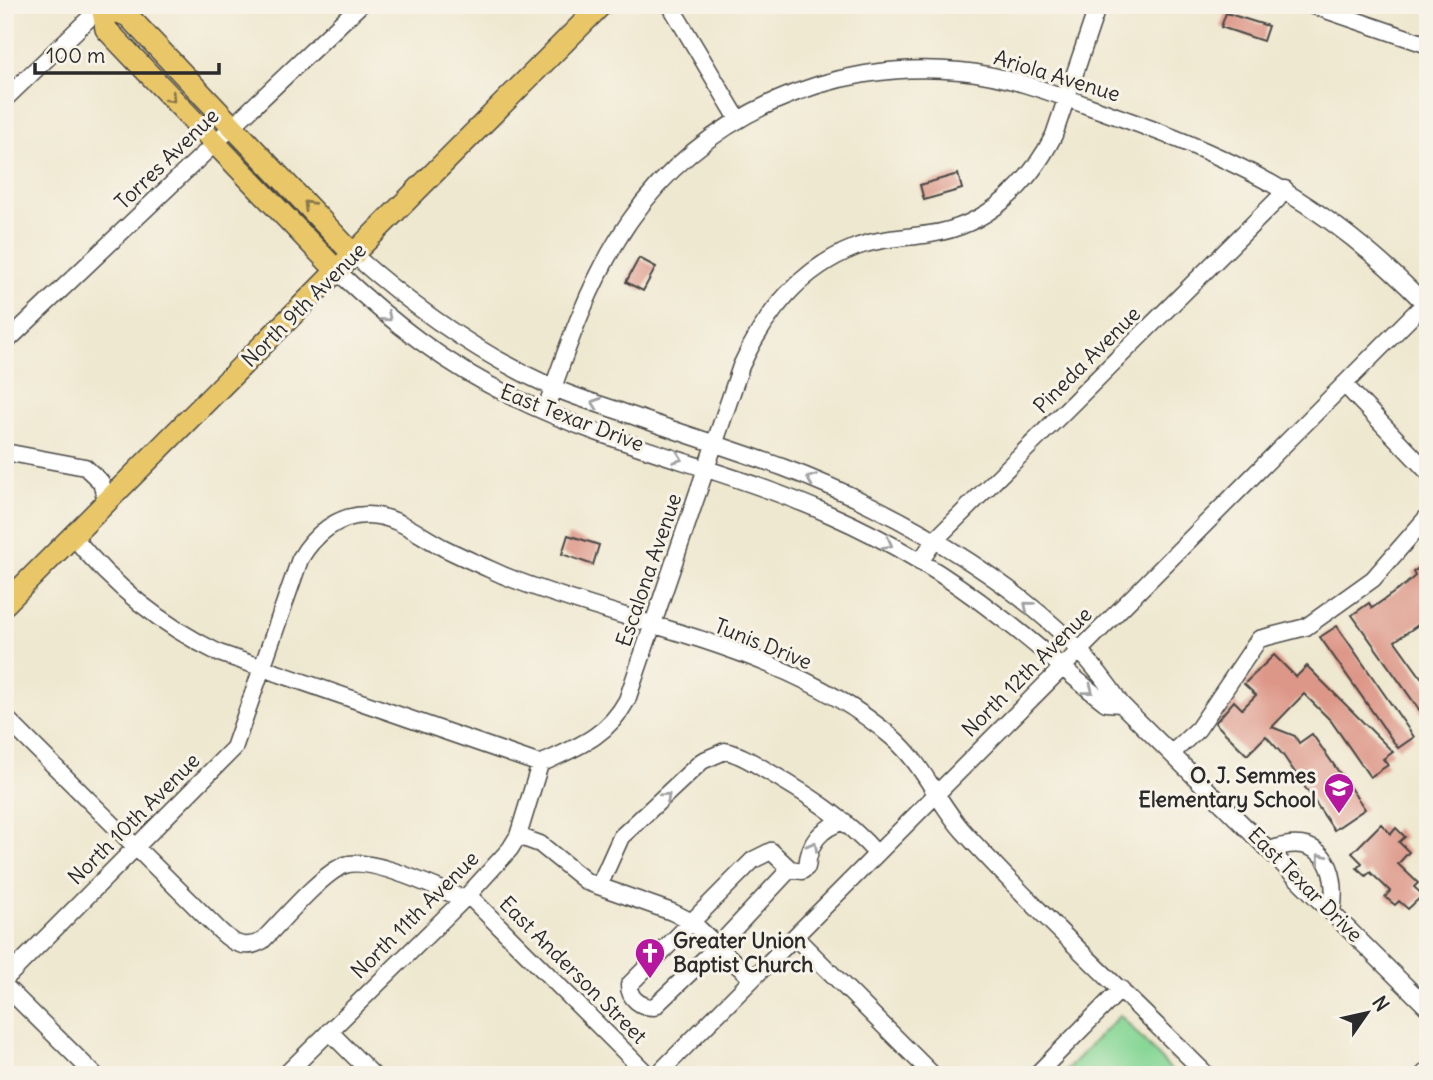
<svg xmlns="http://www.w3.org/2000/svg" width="1433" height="1080" font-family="Delius,sans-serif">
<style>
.green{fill:#88d796;stroke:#5a8160;stroke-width:2}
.building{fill:#dd9788}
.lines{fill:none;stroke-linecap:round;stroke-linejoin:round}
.minor-casing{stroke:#484744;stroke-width:19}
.major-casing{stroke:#484744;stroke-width:24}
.minor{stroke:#fff;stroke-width:16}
.major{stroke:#e9c769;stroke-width:21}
.oneway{stroke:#8a794a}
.oneway2{stroke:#a0a0a0}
.labels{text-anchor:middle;stroke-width:6;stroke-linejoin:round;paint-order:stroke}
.street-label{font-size:21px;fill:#2b2b2b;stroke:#f7f3e8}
.poi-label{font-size:21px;font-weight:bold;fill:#2b2b2b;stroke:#f7f3e8;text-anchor:end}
</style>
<rect width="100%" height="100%" fill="#f7f3e8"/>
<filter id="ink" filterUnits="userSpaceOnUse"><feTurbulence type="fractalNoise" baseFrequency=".0143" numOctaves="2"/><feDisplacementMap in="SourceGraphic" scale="14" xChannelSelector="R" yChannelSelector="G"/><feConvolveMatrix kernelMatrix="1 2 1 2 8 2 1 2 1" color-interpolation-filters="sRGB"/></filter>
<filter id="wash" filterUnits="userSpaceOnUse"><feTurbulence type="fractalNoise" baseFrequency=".00686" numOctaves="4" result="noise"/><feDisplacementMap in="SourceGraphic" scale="28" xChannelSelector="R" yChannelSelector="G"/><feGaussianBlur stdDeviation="1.57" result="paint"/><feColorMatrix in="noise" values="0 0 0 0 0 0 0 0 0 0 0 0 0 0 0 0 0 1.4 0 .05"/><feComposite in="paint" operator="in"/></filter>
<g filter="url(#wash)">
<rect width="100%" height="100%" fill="#efe8d0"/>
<path class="green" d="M1120,1015l56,60h-115z"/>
<g id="blocks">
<path class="building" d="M1226,13l42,13 -5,15 -42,-14z
M958,174l4,15 -38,11 -4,-15z
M639,258l17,9 -13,24 -17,-9z
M568,535l31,10 -6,20 -31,-11z
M1423,565l5,7v46l-33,23 33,46v35l-76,-107 17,-12 3,5 34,-24 9,-8 -2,-4z
M1337,626l77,111 -16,11 -78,-111z
M1274,655l22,22 11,-11 86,86 -10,7 5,6 -18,12 -39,-56 -27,-27 -32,33 23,9 4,7 13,-9 53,75 -31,21 -51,-75 -17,-19 -19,19 -32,-32 19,-22 8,8 14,-14 -12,-11z
M1381,824l10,10 5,-6 9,9 -6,5 10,10 -11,12 20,19 -4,4 9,8 -15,14 -9,-8 -4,4 -10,-8 5,-6 -20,-19 -4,4 -9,-8 5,-5 -10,-10z"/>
</g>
</g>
<g filter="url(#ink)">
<use href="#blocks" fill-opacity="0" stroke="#484744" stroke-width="2"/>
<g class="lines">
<g class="minor-casing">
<path id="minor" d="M670,5l68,114
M1311,5l117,40
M5,99l98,-94
M354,255c60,53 124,99 198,132 22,10 47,17 70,25 53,19 107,36 160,55 114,42 274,132 339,237l307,304
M337,271c54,51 109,94 176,126 101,50 215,72 318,118 59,26 117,61 168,101 37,27 70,59 107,87l15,1
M5,343l355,-338
M1344,384l84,88
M545,411c22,-64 45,-132 84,-189 73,-107 203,-164 331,-151 54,5 105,27 156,45 128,45 212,89 308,187
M5,452l80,15 16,15 5,19
M72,535c41,51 89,90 147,118l321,111c37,-17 67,-27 87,-64l114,-334c25,-54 59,-97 115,-119 24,-9 49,-9 74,-13 57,-8 99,-49 124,-99l44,-130
M920,562l14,-21 343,-341 8,-11
M5,717l207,206c15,15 28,30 50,18 18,-18 61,-69 83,-76 26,-9 90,23 117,33
M1172,753l26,-24 61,-90 47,-12 67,-48 55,-63
M518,836l22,8 47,38 85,30 20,10 60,57
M1270,850c50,-19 70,16 62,62
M790,869l-72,77 -64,61c-13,0 -25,-8 -25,-22l124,-125 18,-9 19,18 12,2 5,-4c2,-25 13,-38 37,-46
M599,886l22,-49 81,-76 23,-10c16,3 30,13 44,21 41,24 76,46 108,82
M468,895l180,180
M795,937l138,138
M5,979l229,-231 66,-189c14,-24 37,-44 67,-44 29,0 52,20 77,33 20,10 41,19 61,28 127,51 281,69 388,162 31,27 44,64 71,94 77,84 162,162 243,243
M5,986l90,89
M329,1031l44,44
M285,1075l183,-180 42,-46 8,-13 22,-72
M657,1075l771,-775
M1036,1075l85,-86
M1423,1075l5,-5"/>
</g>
<g class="major-casing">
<path id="major" d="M101,5l27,11 226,239
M102,6l4,23 231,242
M5,604l596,-599"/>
</g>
<use href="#minor" class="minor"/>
<use href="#major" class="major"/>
</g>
<defs><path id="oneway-chevron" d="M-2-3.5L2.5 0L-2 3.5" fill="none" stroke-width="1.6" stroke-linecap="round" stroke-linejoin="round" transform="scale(1.75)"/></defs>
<g class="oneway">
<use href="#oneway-chevron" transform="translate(171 98) rotate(47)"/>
<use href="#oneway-chevron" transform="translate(308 205) rotate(-134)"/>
</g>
<g class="oneway2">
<use href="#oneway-chevron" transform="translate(387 317) rotate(40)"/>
<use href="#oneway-chevron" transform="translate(596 403) rotate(-161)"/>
<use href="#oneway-chevron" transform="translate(678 458) rotate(20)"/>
<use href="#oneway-chevron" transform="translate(811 479) rotate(-158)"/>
<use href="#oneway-chevron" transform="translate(888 544) rotate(29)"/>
<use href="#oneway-chevron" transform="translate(1028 606) rotate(-141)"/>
<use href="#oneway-chevron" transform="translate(1089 690) rotate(38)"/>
<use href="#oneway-chevron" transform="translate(666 797) rotate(-42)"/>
<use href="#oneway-chevron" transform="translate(813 846) rotate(-61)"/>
<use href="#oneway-chevron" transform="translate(1321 858) rotate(-131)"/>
</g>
</g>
<defs>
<g id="school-pin" transform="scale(1.575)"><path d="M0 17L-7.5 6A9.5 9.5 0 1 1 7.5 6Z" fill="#b5179e" stroke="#f7f3e8"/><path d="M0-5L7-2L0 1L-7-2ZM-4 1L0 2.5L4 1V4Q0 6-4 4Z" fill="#fff"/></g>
<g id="church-pin" transform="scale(1.575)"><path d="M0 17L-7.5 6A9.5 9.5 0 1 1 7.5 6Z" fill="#b5179e" stroke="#f7f3e8"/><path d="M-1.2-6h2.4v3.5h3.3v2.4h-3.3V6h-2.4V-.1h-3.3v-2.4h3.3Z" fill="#fff"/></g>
</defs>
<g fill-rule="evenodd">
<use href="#school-pin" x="1339" y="788"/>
<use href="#church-pin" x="650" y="953"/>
</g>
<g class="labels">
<g class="street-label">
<text transform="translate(1057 76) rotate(17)" y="7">Ariola Avenue</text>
<text transform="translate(167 159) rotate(-44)" y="7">Torres Avenue</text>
<text transform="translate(304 305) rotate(-45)" y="7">North 9th Avenue</text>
<text transform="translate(1087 360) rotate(-45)" y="7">Pineda Avenue</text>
<text transform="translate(572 418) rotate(21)" y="7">East Texar Drive</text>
<text transform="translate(649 570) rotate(-71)" y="7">Escalona Avenue</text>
<text transform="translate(763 644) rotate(22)" y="7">Tunis Drive</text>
<text transform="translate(1027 672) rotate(-45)" y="7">North 12th Avenue</text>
<text transform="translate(134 819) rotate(-45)" y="7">North 10th Avenue</text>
<text transform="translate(1305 885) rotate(45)" y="7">East Texar Drive</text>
<text transform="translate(415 915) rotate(-45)" y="7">North 11th Avenue</text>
<text transform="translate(573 970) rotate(45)" y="7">East Anderson Street</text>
</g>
<g class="poi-label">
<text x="1316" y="783">O. J. Semmes<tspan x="1316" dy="24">Elementary School</tspan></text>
<text x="673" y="948" text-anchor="start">Greater Union<tspan x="673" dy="24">Baptist Church</tspan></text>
</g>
</g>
<rect width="1433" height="1080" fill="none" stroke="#f7f3e8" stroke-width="28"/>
<g transform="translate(1367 1013) rotate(56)" stroke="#f7f3e8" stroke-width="5" paint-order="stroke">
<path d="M0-5L12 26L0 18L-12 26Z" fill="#2b2b2b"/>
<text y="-10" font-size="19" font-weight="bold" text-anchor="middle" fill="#2b2b2b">N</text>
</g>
<path d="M35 63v10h184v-10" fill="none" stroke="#2b2b2b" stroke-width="3.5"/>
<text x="46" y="63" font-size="21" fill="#2b2b2b" stroke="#f7f3e8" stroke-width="5" paint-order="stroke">100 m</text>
</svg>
